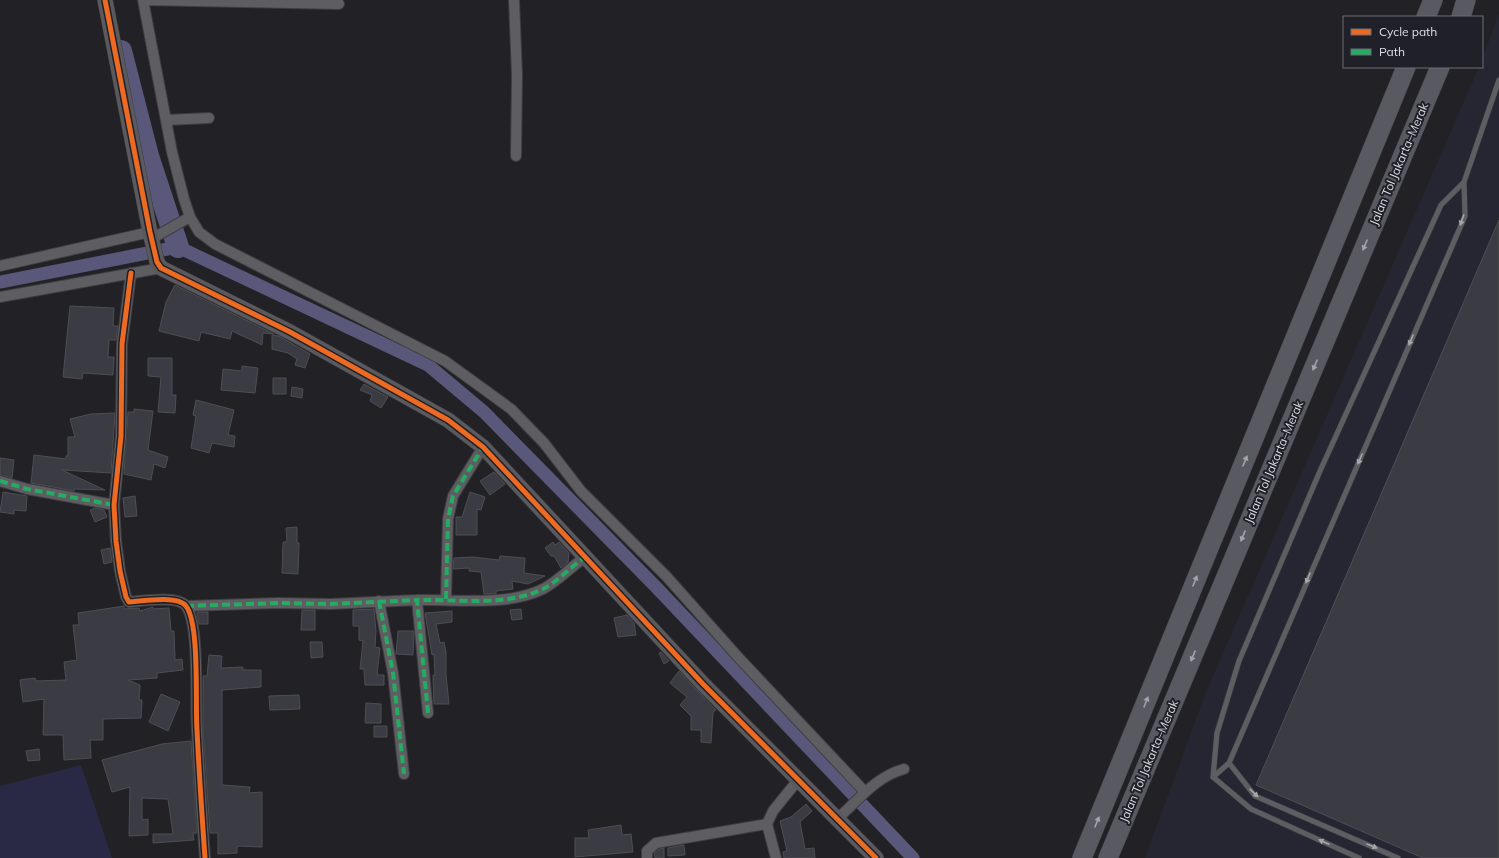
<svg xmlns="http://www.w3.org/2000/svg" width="1499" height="858" font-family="Mulish,sans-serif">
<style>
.built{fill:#262633}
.green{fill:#2a2945}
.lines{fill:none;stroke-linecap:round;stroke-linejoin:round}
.canal{stroke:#59587a;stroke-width:13}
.river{stroke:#59587a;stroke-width:22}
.building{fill:#3b3b44;stroke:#4e4e52}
.lane-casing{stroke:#3e3e42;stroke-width:6}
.street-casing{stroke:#3e3e42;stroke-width:12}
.secondary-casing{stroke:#3e3e42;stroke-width:16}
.highway-casing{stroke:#3e3e42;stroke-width:20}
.lane{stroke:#5e5e62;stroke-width:5}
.street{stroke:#5e5e62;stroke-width:10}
.secondary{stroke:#59595e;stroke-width:15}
.highway{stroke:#595962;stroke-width:19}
.quiet{stroke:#26ab63;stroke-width:4;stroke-dasharray:8 4;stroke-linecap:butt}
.cycleway-casing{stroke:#202028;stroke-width:8}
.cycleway{stroke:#ed6a23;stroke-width:5}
.oneway{fill:#a5a5aa}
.oneway2{fill:#a3a3aa}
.labels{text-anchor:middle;stroke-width:4;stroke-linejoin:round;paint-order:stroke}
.street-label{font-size:12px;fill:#dfdfe5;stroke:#202028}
</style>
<rect width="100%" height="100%" fill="#222226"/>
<path class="built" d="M1499,13v845h-354l61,-166 273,-625h3v-7z"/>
<path class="green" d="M81,765l31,93h-112v-72z"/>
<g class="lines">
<path class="canal" d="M0,282l178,-35 250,118 56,47 172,175 257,271"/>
<path class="river" d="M121,51l27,105 30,91"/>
</g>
<path class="building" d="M1499,220v638h-76l-167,-73z
M175,285l99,49 -11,-1 -1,12 -30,-14 -2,8 -29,-7 -2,9 -40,-10 7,-29z
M70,306l44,2 -1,18h5l-2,14h-7l-1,17h6l-1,18 -30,-2 -1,6 -19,-2z
M272,335l7,1 31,18 -5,14 -10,-3 2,-6 -9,-6 -16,-4z
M148,358h24v37h4l-1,18 -17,-1 3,-35 -13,-1z
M242,366l16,2 -3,25 -34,-3 2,-21 19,2z
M273,378h13v16h-13z
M364,384l24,13 -7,11 -11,-7 2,-6 -12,-5z
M292,387l11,2 -1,9 -11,-2z
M196,400l38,10 -6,25 7,1 -1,11 -22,-4 -3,10 -18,-5 5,-32 -3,-1z
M134,409l19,2 -5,39 20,7 -3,11 -11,-4 -3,16 -27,-6 4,-62h6z
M115,413l-4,60 -49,-3 43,20 -31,-1v2l-43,-8 3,-28 32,4v-3h2v-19h7l-5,-18 21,-5z
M0,458l14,2 -2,18 -12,-3z
M494,472l11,12 -15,11 -10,-14z
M3,492l24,4 -1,15 -12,-1v4l-14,-2z
M470,492l15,5 -4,13 -4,-1v26h-21v-18h6z
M135,496l2,20 -12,1 -2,-19z
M95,508l9,2 3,7 -12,5 -5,-12z
M297,527v16h2l-1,31 -16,-1 1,-31h4l-1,-14z
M553,542l2,3 4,-3 10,11 -1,9 -7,6 -7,-12h-3l-6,-8z
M110,548l2,14 -8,2 -3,-14z
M500,556l25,2 -1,15 21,3 -17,8 -16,-3 1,8 -17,2v3h-12l-3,-22 -12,-1v-3l-16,1 1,-11 19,-1 26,3z
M124,606v3l15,-1 1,3 13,-4v2l16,-1 2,23h3l1,29 7,-1 1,11 -26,3v5l-29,2 12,5 -1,15h3l-1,18 -38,1v21h-13l1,18 -27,2 -1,-25h-20l1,-36 -21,3 -3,-22 15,-2 1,3 30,-1 -2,-18 13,-2 -4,-35h6l-1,-12z
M374,609l2,22 -1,16 5,1 -3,27h7v10h-19l-1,-16h-4l3,-28 -4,-1v-14h-6v-16z
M521,609l1,10 -10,1 -2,-10z
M302,610h13v20h-14z
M452,611v11l-16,2 4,19 4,-1 2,10v23l3,29h-15l-1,-29h2l-1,-21 -2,1 -7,-42z
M197,612h11v12h-9z
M627,615l7,8 2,12 -18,2 -4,-19z
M398,631h16l-1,24 -17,-1z
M310,642h12l1,15 -12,1z
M661,652l8,9 -5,3 -5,-11z
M209,655l13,1 -1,12 22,-1v3h18v17l-39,3v95l28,2 -1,6 13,-1v55l-25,-1v7l-19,1v-21h-8l-7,-103v-54h4z
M679,671l37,39 -3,2 -2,31 -10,-1v-12h-10v-14l-11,-11 7,-8 -17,-14z
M161,694l19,8 -12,29 -19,-9z
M299,695l1,14 -30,1 -1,-14z
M366,703l15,1v19h-16z
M374,726h13v11h-13z
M191,741l6,92h-4l1,7 -41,3v-9h20l-5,-35h-2l-24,-1v22l6,-1v16l-19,1 1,-49 -18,5 -10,-32 60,-16z
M39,749l1,11 -12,1 -2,-10z
M806,804l6,7 -12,11 5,27 9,-1 1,10h-31l-1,-6 4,-1 -7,-30 11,-4z
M621,825l1,10 9,-1 2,18 -58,5v-19h14l-1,-8z
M684,845l1,10 -17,1v-8z
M664,848v10h-9l-1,-5 5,-4z"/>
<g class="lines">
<g class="lane-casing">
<path id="lane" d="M1464,182l-23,23 -121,266 -81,190 -22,72 -4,44 16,-14 236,-547 -1,-34 35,-102
M1229,763l26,33 143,62
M1213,777l38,32 108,49"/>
</g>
<g class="street-casing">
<path id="street" d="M143,0l29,152 12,47 6,18 9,15 16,12 230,117 66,48 33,34 37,48 86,86 71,80 127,135
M143,0l196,4
M514,0l3,75 -1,81
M166,120l43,-2
M153,238l37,-21
M0,266l150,-34
M131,273l-9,71 -1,92 -7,69 2,36 4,30 6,26 3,5c13,-1 49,-7 57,4 14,18 9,98 11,124 2,43 5,85 8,128
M0,297l161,-29
M0,481l27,8 87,16
M446,599l2,-80 5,-23 30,-49
M379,601l14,72 11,101
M186,606l92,-3 53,1 86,-4
M428,713l-11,-113c41,-1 88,7 126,-11 14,-7 28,-22 42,-32
M837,819c22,-19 38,-42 67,-50
M647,858v-7l9,-8 111,-19
M776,858l-9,-34 6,-13 25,-31"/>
</g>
<g class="secondary-casing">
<path id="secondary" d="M105,0l45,232 7,30 4,6 129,64 158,88 35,27 220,237 173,174"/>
</g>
<g class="highway-casing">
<path id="highway" d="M1426,17l7,-17
M1461,17l5,-17
M1082,858l324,-791
M1108,858l332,-791"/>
</g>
<use href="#lane" class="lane"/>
<use href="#street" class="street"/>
<use href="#secondary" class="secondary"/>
<use href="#highway" class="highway"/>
<path class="quiet" d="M0,481l27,8 87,16
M446,599l2,-80 5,-23 30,-49
M379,601l14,72 11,101
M186,606l92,-3 53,1 86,-4
M428,713l-11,-113c41,-1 88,7 126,-11 14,-7 28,-22 42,-32"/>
<g class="cycleway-casing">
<path id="cycleway" d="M105,0l45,232 7,30 4,6 129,64 158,88 35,27 220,237 173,174
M131,273l-9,71 -1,92 -7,69 2,36 4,30 6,26 3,5c13,-1 49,-7 57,4 14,18 9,98 11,124 2,43 5,85 8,128"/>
</g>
<use href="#cycleway" class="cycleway"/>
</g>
<defs><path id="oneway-solid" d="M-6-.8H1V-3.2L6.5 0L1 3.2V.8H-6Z"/></defs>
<g class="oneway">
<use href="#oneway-solid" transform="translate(1462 220) rotate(109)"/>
<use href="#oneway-solid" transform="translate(1411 340) rotate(113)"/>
<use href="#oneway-solid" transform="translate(1360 459) rotate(113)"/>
<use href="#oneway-solid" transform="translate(1308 578) rotate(113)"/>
<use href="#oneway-solid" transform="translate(1254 793) rotate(44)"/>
<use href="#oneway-solid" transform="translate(1324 842) rotate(-156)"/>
<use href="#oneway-solid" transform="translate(1372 846) rotate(23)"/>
</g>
<g class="oneway2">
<use href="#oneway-solid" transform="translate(1365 245) rotate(113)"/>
<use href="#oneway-solid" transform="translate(1315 365) rotate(113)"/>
<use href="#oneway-solid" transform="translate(1245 461) rotate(-68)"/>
<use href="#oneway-solid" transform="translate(1243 536) rotate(113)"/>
<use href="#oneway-solid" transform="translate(1195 581) rotate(-68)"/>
<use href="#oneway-solid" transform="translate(1193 656) rotate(113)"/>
<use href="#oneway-solid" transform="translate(1146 702) rotate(-68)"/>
<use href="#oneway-solid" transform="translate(1097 822) rotate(-68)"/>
</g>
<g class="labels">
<g class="street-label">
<text transform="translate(1399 164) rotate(-67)" y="4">Jalan Tol Jakarta–Merak</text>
<text transform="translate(1274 462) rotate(-67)" y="4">Jalan Tol Jakarta–Merak</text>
<text transform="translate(1149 761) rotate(-67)" y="4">Jalan Tol Jakarta–Merak</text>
</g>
</g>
<rect x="1343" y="16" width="140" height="52" fill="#202028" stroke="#6c6c74"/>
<rect x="1351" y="29" width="20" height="6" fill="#ed6a23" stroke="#6c6c74"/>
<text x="1379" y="36" font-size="12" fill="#dfdfe5">Cycle path</text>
<rect x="1351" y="49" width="20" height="6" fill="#26ab63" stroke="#6c6c74"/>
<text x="1379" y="56" font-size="12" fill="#dfdfe5">Path</text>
</svg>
